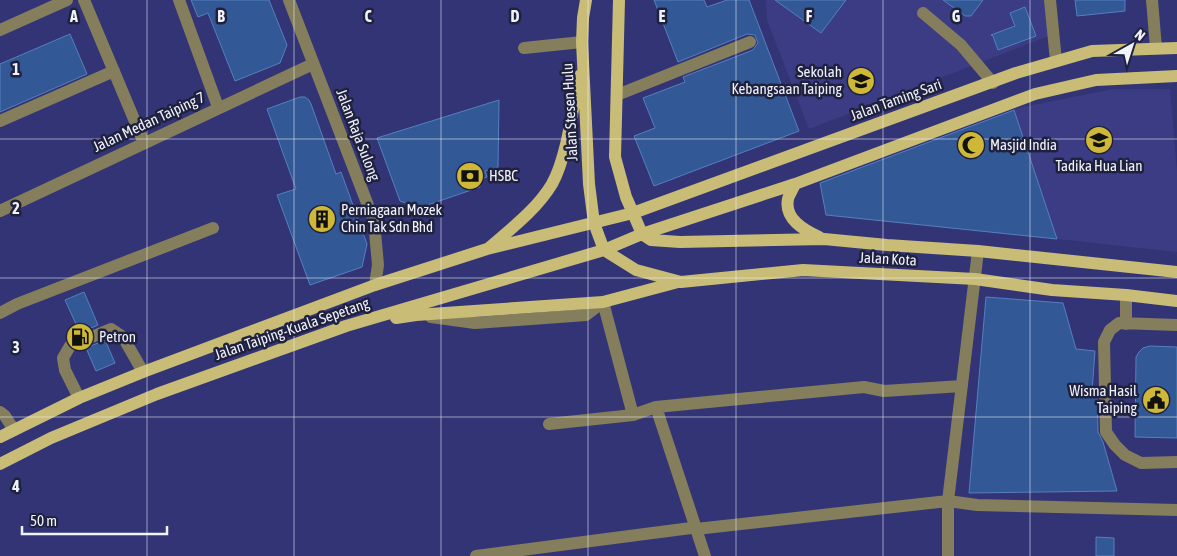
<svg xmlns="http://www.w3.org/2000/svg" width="1177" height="556" font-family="'Asap Condensed',sans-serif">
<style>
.built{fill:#3b3c84}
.building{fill:#325995;stroke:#567fbf}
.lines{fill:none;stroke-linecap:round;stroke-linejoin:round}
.minor{stroke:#847e5c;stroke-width:12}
.major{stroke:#c9bc76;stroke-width:12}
.grid{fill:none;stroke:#f1f3fb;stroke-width:1;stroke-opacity:0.55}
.labels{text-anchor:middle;stroke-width:5;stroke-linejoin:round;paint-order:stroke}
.poi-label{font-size:15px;fill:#f1f3fb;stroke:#1f213e;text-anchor:start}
.street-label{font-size:15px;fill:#f1f3fb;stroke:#1f213e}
.grid-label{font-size:16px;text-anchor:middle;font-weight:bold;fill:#f1f3fb;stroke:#1f213e;stroke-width:5;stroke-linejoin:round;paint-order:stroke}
</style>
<rect width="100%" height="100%" fill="#333475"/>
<path class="built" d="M766,0h284l4,34 -245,95 -42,-109z
M1113,89h57l7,82v81l-120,-13 -43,-130z"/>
<path class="building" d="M191,0h78l18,45 -7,18 -45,18 -27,-68 -10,4z
M654,0h50l3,7 20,-7h22l50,131 -145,55 -20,-50 21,-8 -12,-30 42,-16 -2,-5 70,-27 5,-7 -3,-8 -8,-1 -69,28z
M775,0h71l-25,33z
M943,0h40l-12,16h-6z
M1075,0h50v11l-48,5z
M1025,7l11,29 -38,14 -5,-14 -2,-1 24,-9 -5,-13z
M70,34l17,40 -87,38v-48z
M300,97h5l4,3 2,4 25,70 5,-2 26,72 -5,23 -52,18 -33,-90 19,-6 -29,-80z
M499,100l-1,67 -13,4 2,6 -9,3 2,7 -61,21 -19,-7 -23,-63z
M1014,110l43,129 -231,-24 -6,-32z
M84,292l14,33 -18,8 -15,-33z
M986,297l77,6 13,46 19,2 -3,41h5l1,40 5,10 14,49 -148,2z
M105,340l10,23 -19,8 -10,-23z
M1150,346l27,1v91l-42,-1 1,-80 3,-5 4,-4z
M1096,537l18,1v18h-18z"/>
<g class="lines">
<path class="minor" d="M84,0l60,143
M179,0l39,107
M289,0l85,221 4,44 -3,20
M1050,0l6,61
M1152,0l4,48
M923,13l38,32 32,38
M0,30l67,-30
M524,48l58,-6
M617,95l133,-53
M0,121l114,-50
M0,211l313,-147
M0,313l17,-9 196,-76
M431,317l44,6 111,-8 17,-13 30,113
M1126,324v-29
M1177,325l-58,-2 -9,7 -6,12 2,90 9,13 10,10 16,8 36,-1
M79,398l-14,-28 -2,-12 7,-12 41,-17 12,8 20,35
M656,407l49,149
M0,412l5,4 9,14
M549,424l84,-9 23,-8 208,-20 20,4 78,-5
M476,556l215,-28 5,1 252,-28 29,4 200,5
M948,556v-55l30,-250"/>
<path class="major" d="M586,0l-3,18 -1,24 7,142 5,39 10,27
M619,0l-4,157 11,40 7,16 9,21 9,6 29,2 144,-3 63,6 91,6 199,21
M795,184c-2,5 -6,11 -7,15 -4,20 16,31 31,38
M490,247c22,-19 47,-38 62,-63 15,-27 21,-77 27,-108
M604,250l32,20 45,12 122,-12 172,9 77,11 74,5 51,6
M396,318l20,-3 187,-13 75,-20
M0,437l79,-39 64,-26 232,-87 112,-36 146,-36 383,-140 76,-22 85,-3
M0,464l51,-26 106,-44 189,-68 258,-76 38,-16 153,-50 240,-90 61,-14 81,-4"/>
</g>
<path class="grid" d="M147,0v556M294,0v556M441,0v556M588,0v556M736,0v556M883,0v556M1030,0v556M0,139h1177M0,278h1177M0,417h1177"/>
<defs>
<g id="school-disc" transform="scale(1.4375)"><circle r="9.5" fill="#cfb837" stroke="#1f213e"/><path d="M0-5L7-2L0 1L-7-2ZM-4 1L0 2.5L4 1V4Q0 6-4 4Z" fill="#111"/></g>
<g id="mosque-disc" transform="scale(1.4375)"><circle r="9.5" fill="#cfb837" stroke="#1f213e"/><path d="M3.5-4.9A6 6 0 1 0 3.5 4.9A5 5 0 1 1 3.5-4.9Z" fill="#111"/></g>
<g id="bank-disc" transform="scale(1.4375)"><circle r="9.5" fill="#cfb837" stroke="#1f213e"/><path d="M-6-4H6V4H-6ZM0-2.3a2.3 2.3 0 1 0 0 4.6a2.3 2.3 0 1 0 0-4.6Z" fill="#111"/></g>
<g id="building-disc" transform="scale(1.4375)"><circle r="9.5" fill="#cfb837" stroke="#1f213e"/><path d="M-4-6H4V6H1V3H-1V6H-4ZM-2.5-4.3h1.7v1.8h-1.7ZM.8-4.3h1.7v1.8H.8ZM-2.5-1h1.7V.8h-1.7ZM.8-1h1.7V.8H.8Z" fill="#111"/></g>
<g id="fuel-disc" transform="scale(1.4375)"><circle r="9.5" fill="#cfb837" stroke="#1f213e"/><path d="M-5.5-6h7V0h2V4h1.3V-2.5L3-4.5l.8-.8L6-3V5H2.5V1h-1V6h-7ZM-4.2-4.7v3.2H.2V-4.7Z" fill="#111"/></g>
<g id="civic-disc" transform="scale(1.4375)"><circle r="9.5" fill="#cfb837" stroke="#1f213e"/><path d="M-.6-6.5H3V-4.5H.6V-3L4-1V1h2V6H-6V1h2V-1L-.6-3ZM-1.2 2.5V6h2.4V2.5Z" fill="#111"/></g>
</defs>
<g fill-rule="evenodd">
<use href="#school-disc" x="861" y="81"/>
<use href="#school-disc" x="1099" y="140"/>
<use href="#mosque-disc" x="971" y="145"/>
<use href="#bank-disc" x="470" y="176"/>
<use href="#building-disc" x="322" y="219"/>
<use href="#fuel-disc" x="80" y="337"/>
<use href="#civic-disc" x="1156" y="400"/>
</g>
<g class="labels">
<g class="poi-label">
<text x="842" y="77" text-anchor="end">Sekolah<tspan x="842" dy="17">Kebangsaan Taiping</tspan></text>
<text x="990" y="150">Masjid India</text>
<text x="1099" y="171" text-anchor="middle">Tadika Hua Lian</text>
<text x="489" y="181">HSBC</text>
<text x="341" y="215">Perniagaan Mozek<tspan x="341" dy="17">Chin Tak Sdn Bhd</tspan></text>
<text x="99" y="342">Petron</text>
<text x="1137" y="396" text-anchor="end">Wisma Hasil<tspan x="1137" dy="17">Taiping</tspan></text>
</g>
<g class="street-label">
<text transform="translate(896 100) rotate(-20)" y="5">Jalan Taming Sari</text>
<text transform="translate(570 112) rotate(-93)" y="5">Jalan Stesen Hulu</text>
<text transform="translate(149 122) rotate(-25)" y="5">Jalan Medan Taiping 7</text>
<text transform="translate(358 135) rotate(69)" y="5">Jalan Raja Sulong</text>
<text transform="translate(888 259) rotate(3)" y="5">Jalan Kota</text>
<text transform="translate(292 329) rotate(-19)" y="5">Jalan Taiping-Kuala Sepetang</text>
</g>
</g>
<g class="grid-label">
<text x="74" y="22">A</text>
<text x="221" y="22">B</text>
<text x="368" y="22">C</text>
<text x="515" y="22">D</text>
<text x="662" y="22">E</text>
<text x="809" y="22">F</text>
<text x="956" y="22">G</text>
<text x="16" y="75">1</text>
<text x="16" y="214">2</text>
<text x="16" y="353">3</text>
<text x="16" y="492">4</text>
</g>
<g transform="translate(1132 45) rotate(39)" stroke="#1f213e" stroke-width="4" paint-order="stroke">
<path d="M0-4L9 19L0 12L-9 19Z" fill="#f1f3fb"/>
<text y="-8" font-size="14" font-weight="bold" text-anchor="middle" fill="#f1f3fb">N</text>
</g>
<path d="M22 526v8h145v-8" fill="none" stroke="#f1f3fb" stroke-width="2.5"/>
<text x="30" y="526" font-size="15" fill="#f1f3fb" stroke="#1f213e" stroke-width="4" paint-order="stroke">50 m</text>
</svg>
